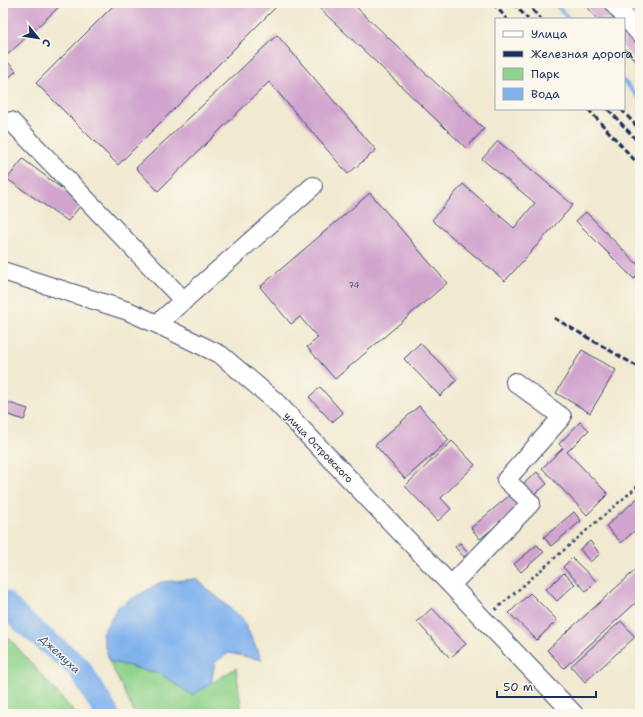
<svg xmlns="http://www.w3.org/2000/svg" width="643" height="717" font-family="'Shantell Sans',sans-serif">
<style>
.green{fill:#90d38c;stroke:#568175}
.water{fill:#80b2ed;stroke:#4e70a6}
.lines{fill:none;stroke-linecap:round;stroke-linejoin:round}
.stream{stroke:#80b2ed;stroke-width:4}
.river{stroke:#80b2ed;stroke-width:24}
.building{fill:#d1a4ce}
.minor-casing{stroke:#3b4b6f;stroke-width:20}
.path{stroke:#3b4b6f;stroke-width:2.5;stroke-dasharray:3 3;stroke-linecap:butt}
.minor{stroke:#fff;stroke-width:18}
.rail{stroke:#1b2f5e;stroke-width:3;stroke-dasharray:6 3;stroke-linecap:butt}
.labels{text-anchor:middle;stroke-width:3;stroke-linejoin:round;paint-order:stroke}
.number-label{font-size:8px;fill:#484c7a}
.street-label{font-size:10px;fill:#1b2f5e;stroke:#fbf7ec}
.water-label{font-size:11px;font-style:italic;fill:#395689;stroke:#fbf7ec}
</style>
<rect width="100%" height="100%" fill="#fbf7ec"/>
<filter id="ink" filterUnits="userSpaceOnUse"><feTurbulence type="fractalNoise" baseFrequency=".025" numOctaves="2"/><feDisplacementMap in="SourceGraphic" scale="8" xChannelSelector="R" yChannelSelector="G"/><feConvolveMatrix kernelMatrix="1 2 1 2 8 2 1 2 1" color-interpolation-filters="sRGB"/></filter>
<filter id="wash" filterUnits="userSpaceOnUse"><feTurbulence type="fractalNoise" baseFrequency=".012" numOctaves="4" result="noise"/><feDisplacementMap in="SourceGraphic" scale="16" xChannelSelector="R" yChannelSelector="G"/><feGaussianBlur stdDeviation="0.9" result="paint"/><feColorMatrix in="noise" values="0 0 0 0 0 0 0 0 0 0 0 0 0 0 0 0 0 1.4 0 .05"/><feComposite in="paint" operator="in"/></filter>
<g filter="url(#wash)">
<rect width="100%" height="100%" fill="#f1e9d0"/>
<path class="green" d="M3,631l64,73 8,10h-72z
M109,661l51,13 32,21 44,-27 5,38 -2,8h-104z"/>
<path class="water" d="M196,579l46,39 20,42 -33,-7 -14,9 -4,22 -19,11 -32,-21 -51,-13 -7,-27 16,-27 43,-25z"/>
<g class="lines">
<path class="stream" d="M554,3l15,16
M624,81l16,18"/>
<path class="river" d="M3,602l18,18 58,48 28,46"/>
</g>
<g id="blocks">
<path class="building" d="M3,3h60l-59,55 12,13 -13,12z
M116,3h164l-162,162 -82,-82z
M314,3h38l132,126 -18,19z
M583,3h18l15,16h-19z
M622,3h18v20z
M624,28l16,18v20l-16,-18z
M277,35l99,115 -28,24 -79,-92 -111,109 -22,-23z
M498,141l75,64 -68,76 -73,-61 31,-36 51,44 21,-25 -53,-44z
M23,159l59,45 -14,17 -61,-42z
M370,193l77,90 -112,96 -28,-32 11,-9 -18,-21 -9,7 -31,-37z
M586,212l54,55v6l-6,6 -58,-58z
M420,343l37,37 -17,16 -36,-37z
M582,350l34,20 -26,43 -34,-20z
M320,387l23,26 -11,9 -23,-25z
M3,401l25,8 -4,11 -21,-7z
M419,406l30,34 -44,39 -30,-34z
M580,422l9,8 -22,22 41,42 -21,21 -45,-47 21,-20 -4,-4z
M452,441l23,24 -34,33 10,11 -13,12 -33,-35z
M537,472l10,12 -67,55 -9,-11z
M640,496v30l-19,17 -15,-17z
M574,512l7,9 -30,25 -7,-9z
M590,541l10,13 -10,8 -10,-13z
M460,543l9,10 -5,4 -9,-10z
M537,545l7,7 -23,20 -7,-8z
M572,558l24,23 -10,10 -23,-24z
M640,566v33l-76,69 -17,-18z
M564,573l11,11 -18,17 -11,-12z
M530,593l27,27 -20,20 -28,-27z
M432,608l34,36 -16,14 -33,-36z
M621,621l14,16 -50,45 -14,-16z"/>
</g>
</g>
<g filter="url(#ink)">
<use href="#blocks" fill-opacity="0" stroke="#3b4b6f" stroke-width="1"/>
<g class="lines">
<g class="minor-casing">
<path id="minor" d="M613,3l27,31
M11,121l173,180
M3,271l125,40 29,13 64,31 54,46 299,313
M157,324l156,-138
M451,585l80,-82 -25,-23 56,-63 -47,-35"/>
</g>
<path class="path" d="M495,610l145,-126"/>
<use href="#minor" class="minor"/>
<path class="rail" d="M493,3l14,16
M513,3l15,16
M526,3l15,16
M588,109l52,57
M608,109l32,35
M621,109l19,21
M554,318l86,50"/>
</g>
</g>
<g class="labels">
<g class="number-label">
<text x="354" y="288">74</text>
</g>
<g class="street-label">
<text transform="translate(319 447) rotate(46)" y="4">улица Островского</text>
</g>
<g class="water-label">
<text transform="translate(60 654) rotate(43)" y="4">Джемуха</text>
</g>
</g>
<rect width="643" height="717" fill="none" stroke="#fbf7ec" stroke-width="16"/>
<rect x="495" y="18" width="130" height="92" fill="#fbf7ec" stroke="#a1a7b3"/>
<rect x="503" y="31" width="20" height="6" fill="#ffffff" stroke="#a1a7b3"/>
<text x="531" y="38" font-size="12" fill="#1b2f5e">Улица</text>
<rect x="503" y="51" width="20" height="6" fill="#1b2f5e" stroke="#a1a7b3"/>
<text x="531" y="58" font-size="12" fill="#1b2f5e">Железная дорога</text>
<rect x="503" y="68" width="20" height="12" fill="#90d38c" stroke="#a1a7b3"/>
<text x="531" y="78" font-size="12" fill="#1b2f5e">Парк</text>
<rect x="503" y="88" width="20" height="12" fill="#80b2ed" stroke="#a1a7b3"/>
<text x="531" y="98" font-size="12" fill="#1b2f5e">Вода</text>
<g transform="translate(38 38) rotate(120)" stroke="#fbf7ec" stroke-width="3" paint-order="stroke">
<path d="M0-3L7 15L0 10L-7 15Z" fill="#1b2f5e"/>
<text y="-6" font-size="11" font-weight="bold" text-anchor="middle" fill="#1b2f5e">С</text>
</g>
<path d="M497 691v6h99v-6" fill="none" stroke="#1b2f5e" stroke-width="2"/>
<text x="503" y="691" font-size="12" fill="#1b2f5e" stroke="#fbf7ec" stroke-width="3" paint-order="stroke">50 m</text>
</svg>
